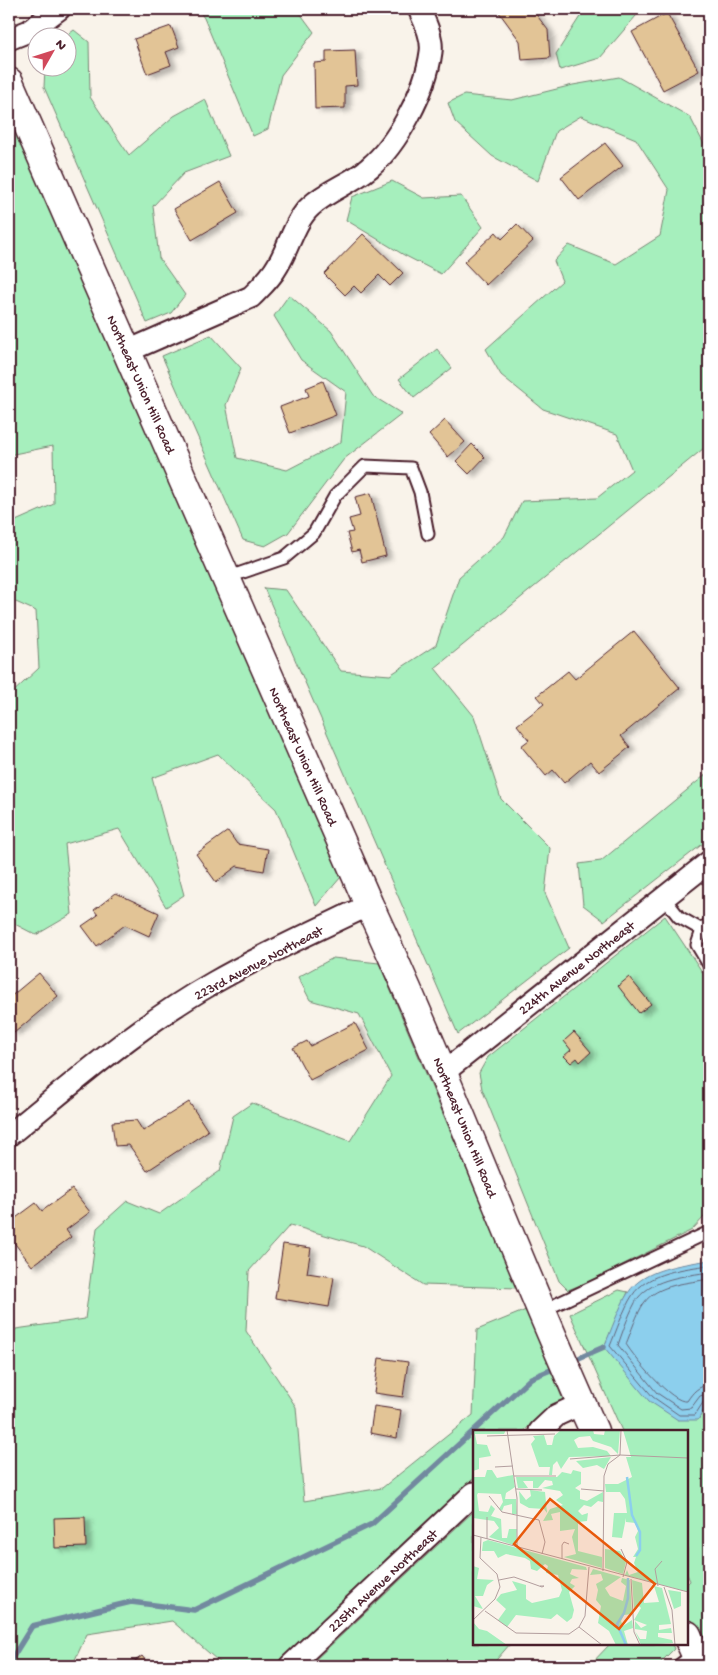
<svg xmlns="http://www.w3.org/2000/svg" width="718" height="1675" font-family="'Gochi Hand',sans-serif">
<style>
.green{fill:#a6efbd;stroke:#788774}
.water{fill:#8ccfed;stroke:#72899f}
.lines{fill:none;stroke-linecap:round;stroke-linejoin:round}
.shore{stroke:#646579;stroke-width:1}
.stream{stroke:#72899f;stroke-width:5.5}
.building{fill:#e2c496;stroke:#4a1f2b;filter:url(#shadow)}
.lane-casing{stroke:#4a1f2b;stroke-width:15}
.street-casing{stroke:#4a1f2b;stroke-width:25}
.secondary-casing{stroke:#4a1f2b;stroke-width:31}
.lane{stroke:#fff;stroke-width:11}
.street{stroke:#fff;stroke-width:21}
.secondary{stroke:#fff;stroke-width:28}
.labels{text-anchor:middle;stroke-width:4.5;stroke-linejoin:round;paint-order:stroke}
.street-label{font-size:14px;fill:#4a1f2b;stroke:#fff}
.inset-river{fill:none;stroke:#8ccfed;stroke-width:2.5}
.inset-road{fill:none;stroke:#b39e9e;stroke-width:1}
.view{fill:#e8590c;fill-opacity:0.15;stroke:#e8590c;stroke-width:2.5}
.inset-edge{fill:none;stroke:#4a1f2b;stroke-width:2.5}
</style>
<defs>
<filter id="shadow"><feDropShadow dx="5.5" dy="3" stdDeviation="2.5" flood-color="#0004"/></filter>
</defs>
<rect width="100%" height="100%" fill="#f9f3ea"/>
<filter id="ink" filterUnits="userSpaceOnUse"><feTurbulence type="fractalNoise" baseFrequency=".02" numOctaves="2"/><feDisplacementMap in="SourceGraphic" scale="10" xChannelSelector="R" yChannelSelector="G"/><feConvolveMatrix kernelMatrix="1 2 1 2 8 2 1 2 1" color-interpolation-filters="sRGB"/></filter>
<g filter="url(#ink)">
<path class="green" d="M198,9h99l17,23 -33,43 -13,54 -15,7 -49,-118z
M578,9h64l-42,49 -40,12 -4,-16 25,-39z
M74,30l15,12 1,55 39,58 45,-39 31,-17 24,57 -45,17 -31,33 6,52 26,37 -14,18 -24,10 -103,-236 1,-19h23v-30l-3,-1z
M619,77l71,40 19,37v290l-274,224 39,48 27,83 49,49 -5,45 24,55 -111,86 -194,-446 22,2 55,81 49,4 46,-30 23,-68 45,-40 18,-36 75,-3 35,-28 -15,-36 -74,-25 -42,-34 -15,-26 76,-68 -8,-20 15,-16 47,19 44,-28 9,-46 -33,-51 -55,-23 -25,15 -18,50 -46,-25 -37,-34 -7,-19 16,-8 48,5 61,-15z
M9,112l332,765 -25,29 -40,-97 -58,-55 -66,24 32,117 -18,12 -47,-78 -54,15 7,70 -36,21 -27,-14v-225l30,-28 -3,-57 -27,-12v-75l45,-20 -1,-58 -44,9z
M392,181l32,17 37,-2 22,31 -42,47 -37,-19 -58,-35 6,-23z
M289,295l42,36 42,65 29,18 -58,45 -56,74 -23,13 -22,-6 -81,-184 49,-21 30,33 -15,37 11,53 50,12 54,-28 5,-50 -45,-32 -27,-44z
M437,349l15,19 -38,30 -15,-19z
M709,772v67l-105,82 -21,-16 -4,-41 22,-3z
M665,916l44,66v225l-4,9 -13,14 -102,51 -22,9 -9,-9 -77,-192 -3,-16 9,-16z
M333,958l46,5 138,325 -94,-3 -60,-39 -73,-21 -41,46 -3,60 50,76 8,94 78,-13 91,-73 4,-85 49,-20 37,90 -14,8 -25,23h-50v47l-199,188h-51l-52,-45 -85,13 -15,32h-63v-328l7,-9 69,-10 12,-91 30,-27 32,13 61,-43 13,-55 19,-13 98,38 41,-65 -32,-62 -49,-14 -12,-23z
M619,1290l9,2 -24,55 94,73 11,-19v265l-22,-31v-51l3,-3 -3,-7v-143h-65l-52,-117z
M474,1511v133h36l-19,22h-170l-7,-5z
M610,1644h62l2,5 -17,17h-68z"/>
<path class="water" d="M709,1260v141l-11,19h-20l-29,-19 -45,-54c7,-16 15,-40 24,-54 16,-25 54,-28 81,-33z"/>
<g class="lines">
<path class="shore" d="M709,1265c-25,4 -62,7 -77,31 -8,12 -16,36 -22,50l43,51 26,18h16l9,-14 5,-2
M709,1272c-23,4 -55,6 -71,26 -7,10 -16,35 -20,47l39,48 24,16 10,-1 9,-12 9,-3
M709,1279c-20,4 -52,5 -65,24 -7,10 -13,29 -18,41 8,13 46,60 61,57 6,-9 11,-15 22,-16"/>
<path class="stream" d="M572,1361l32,-14
M9,1663l23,-37 99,-24 63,8 178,-86 159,-146 27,-11"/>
</g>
<path class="building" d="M501,9h31l16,21 2,28 -28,2 -2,-19 -22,-30z
M667,13l32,58 -36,19 -31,-58z
M171,26l8,21 -13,5 5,13 -24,9 -13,-35z
M355,50l2,35 -12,1v22l-30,1 -1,-46 12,-1v-11z
M605,143l18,23 -44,34 -18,-23z
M220,182l18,31 -46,27 -18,-31z
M517,224l16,17 -47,44 -22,-23 32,-30 6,7z
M363,234l40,39 -13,13 -11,-11 -18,18 -7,-7 -9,9 -21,-21z
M323,381l13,34 -46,18 -10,-26 29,-11 -3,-8z
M445,420l20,22 -17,15 -19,-22z
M472,444l13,13 -16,17 -13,-13z
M371,493l15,63 -24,6 -3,-12 -7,2 -5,-19 6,-1 -4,-13 11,-3 -5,-19z
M634,631l46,57 -59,48 9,11 -31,25 -9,-11 -26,22 -11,-13 -7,6 -25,-30 8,-6 -12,-15 27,-21 -7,-8 31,-25 7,8z
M228,831l9,13 31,5 -4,22 -27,-5 -21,16 -20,-28z
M116,893l43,20 -10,23 -24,-11 -28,21 -15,-20 16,-11 -4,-5z
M39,973l19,23 -44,37 -5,-7v-28z
M629,977l22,27 -12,9 -21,-27z
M355,1023l14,27 -59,30 -17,-32 14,-7 3,5z
M574,1032l17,20 -11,10 -3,-4 -6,5 -7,-7 7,-6 -7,-9z
M189,1102l19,29 -61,40 -18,-26 -14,1 -3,-24 24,-2 7,11z
M72,1189l18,23 -24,18 5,7 -39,29 -23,-30v-13l27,-20 6,8z
M283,1244l28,4 -4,25 27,4 -5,30 -54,-9z
M379,1358l29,4 -5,35 -29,-4z
M374,1406l27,4 -4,28 -27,-5z
M85,1517l1,30 -31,1 -1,-30z
M142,1656l8,10h-22z"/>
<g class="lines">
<g class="lane-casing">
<path id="lane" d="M226,578l58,-20 30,-25 21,-37 30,-30 46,2 9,24 8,42
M664,898l15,19 23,13
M709,923l-7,7 -5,15 12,20
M542,1311l167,-79
M678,1666l17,-13"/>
</g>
<g class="street-casing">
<path id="street" d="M9,39l20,-8 30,-22
M128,351l123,-54c10,-10 20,-19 27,-32 11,-18 17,-45 33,-59 17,-16 41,-23 58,-38 29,-24 57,-78 62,-116 2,-14 -6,-30 -12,-43
M444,1072l265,-210
M9,1135c66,-53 130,-110 204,-152 50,-29 104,-53 156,-78
M540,1431l17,-16 24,-11
M290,1666l184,-173"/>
</g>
<g class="secondary-casing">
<path id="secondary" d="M9,82l360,823c81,173 146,353 225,526
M687,1635l14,31"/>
</g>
<use href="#lane" class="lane"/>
<use href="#street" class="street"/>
<use href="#secondary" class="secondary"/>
</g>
</g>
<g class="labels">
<g class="street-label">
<text transform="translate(142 384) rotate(66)" y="5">Northeast Union Hill Road</text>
<text transform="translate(304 756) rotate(66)" y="5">Northeast Union Hill Road</text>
<text transform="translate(258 962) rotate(-28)" y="5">223rd Avenue Northeast</text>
<text transform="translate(576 967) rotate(-38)" y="5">224th Avenue Northeast</text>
<text transform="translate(466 1127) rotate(68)" y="5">Northeast Union Hill Road</text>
<text transform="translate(382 1580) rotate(-43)" y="5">225th Avenue Northeast</text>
</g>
</g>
<g transform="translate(473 1430)">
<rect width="215" height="215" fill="#f9f3ea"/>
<path d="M0,0h33l-2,4h-29l2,10 10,1 4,11 -12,2v11l-6,2v6h12l2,-7h5l5,8 16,-3 2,12 -9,6 -1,6h11l1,15h-5v-10l-8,2 -2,5 -3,-2 4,-7 -2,-8 -23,-1 -1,2 2,16 9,1 3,-7 4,4 -4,7 10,3 1,19h5l2,-9h8l-1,14 -3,2 -24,-8 10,-9 -5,-7 -21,-3zM88,0h32l1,4 10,1 1,-5h15l-2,24 -7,-7 -18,-6 -3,-5 -11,1 -5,3 4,8 15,-1 14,4 4,5 -42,1 -8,12 -4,-8 -4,4 -1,10h-3l1,-8h-11l-8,-23 4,-5 -2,-3 11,-1 3,10h5l2,-9zM150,0h65v162l-63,-17 2,-5 2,5 9,-3 -4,-9 2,-6h-3l5,-8 -3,-12 3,-6 -2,-8 -10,-1v-4l-4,20 -10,-1 2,-24h13l-2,-14 -5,-7h-14l-1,-8h13l14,-7 -6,-20h5zM138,27l-7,12 -7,-4 -14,3 -7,-7zM100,40l8,2v12l-6,4 5,3v8l7,2 16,-9v10l-5,-1 -7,6 -7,-2 -6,6 4,4 6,-2 -1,8 -9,1v29l24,6v11l-38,-11 12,-3 -4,-17 3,-8 -15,2v-19l-9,2 2,6 -10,1 7,-12 13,-4 -7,-5 7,-5 -3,-4 -18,-3 11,-3 -1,-4 -7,-1 -7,8h-5v-7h-10l5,7h-10l-2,-11h41l5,-5 9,2zM57,60l15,2 2,21 -3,-4 -15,-1 -9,-5 -1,-12 7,9 5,-4zM15,110l98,27 1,3 -15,-1 -2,5 9,4 -7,1 -2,4 5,3 -6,6 5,18 -2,8 -5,4 -10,-8 -6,5 -35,-4 -9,12 -9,-7 8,-11 -10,-9 5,-6 16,-4 -5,-9 14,4v14l6,4 27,-6 3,-7 -4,-15 -12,-2 2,-7 -3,-2 -8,7 -6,-2 -1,-8 -5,-3 -19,-4 -8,4 -4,-7h-12l1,-9zM132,119l15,2 6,11 -3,12 -18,-6zM0,136l6,2 -2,11 17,1 -7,5 -4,11h-8l8,13 -10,-3zM120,139l28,8 -16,11 5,8 13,5 3,-15 -5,-4 1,-4 8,2 2,34 -8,1 -3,6 2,5 9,-6 1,8 -9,3 4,14h-12l-7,-14 -11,-8 3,-17 -5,-6 2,-10 -2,-6 7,-4 -2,-6 -11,1zM159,150l10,3 2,20 15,-1 -5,-16 8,2 9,36 -12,1v5l12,-2 1,5h-14v4l14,3 1,3 -32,2 -6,-14 5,8h6l1,-8 -12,-2v-8l6,7 6,-3 -13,-5 7,-12 -2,-2 -5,3zM195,160l13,2v14l-7,3zM0,192l6,7 8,2 20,14h-34z" fill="#a6efbd"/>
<path class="inset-river" d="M154,47l5,38 8,17v18l-4,6M153,215l-9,-21 7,-11 4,-15v-20"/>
<path class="inset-road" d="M34,0l10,68v49M14,6l68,-2M97,29l50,-4 68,3M22,37l18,-1M41,46h42M43,59l26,1M108,59l23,2M16,66l13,16 37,8 6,22 -3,12M14,87v22M0,105l215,57M148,119l6,13 -4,15M89,129v-14l2,-3 5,2M130,141l1,-95 4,-12 12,-9 1,-25M158,149l3,53 6,13M26,150l15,-3 28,10 2,-1h-4M185,156l-3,-17 7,-8M191,157l8,23 3,35M12,181l31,22 53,1 10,-7 6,-11 4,-49M0,190l22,-21 5,-12 -3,-13 -17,-16 1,-21M106,197l23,18"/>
<path class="view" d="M77,69l105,85 -36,45 -105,-85z"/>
<rect width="215" height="215" class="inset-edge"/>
</g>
<rect width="718" height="1675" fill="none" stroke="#fff" stroke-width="30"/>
<rect x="15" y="15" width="688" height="1645" fill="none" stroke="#4a1f2b" stroke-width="2" filter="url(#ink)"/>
<g transform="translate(52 52) rotate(51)"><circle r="24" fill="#ffffff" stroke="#b7a5aa"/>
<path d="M0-4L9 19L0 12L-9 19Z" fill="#d1495b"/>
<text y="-8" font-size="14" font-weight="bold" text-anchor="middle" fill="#4a1f2b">N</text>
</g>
</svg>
